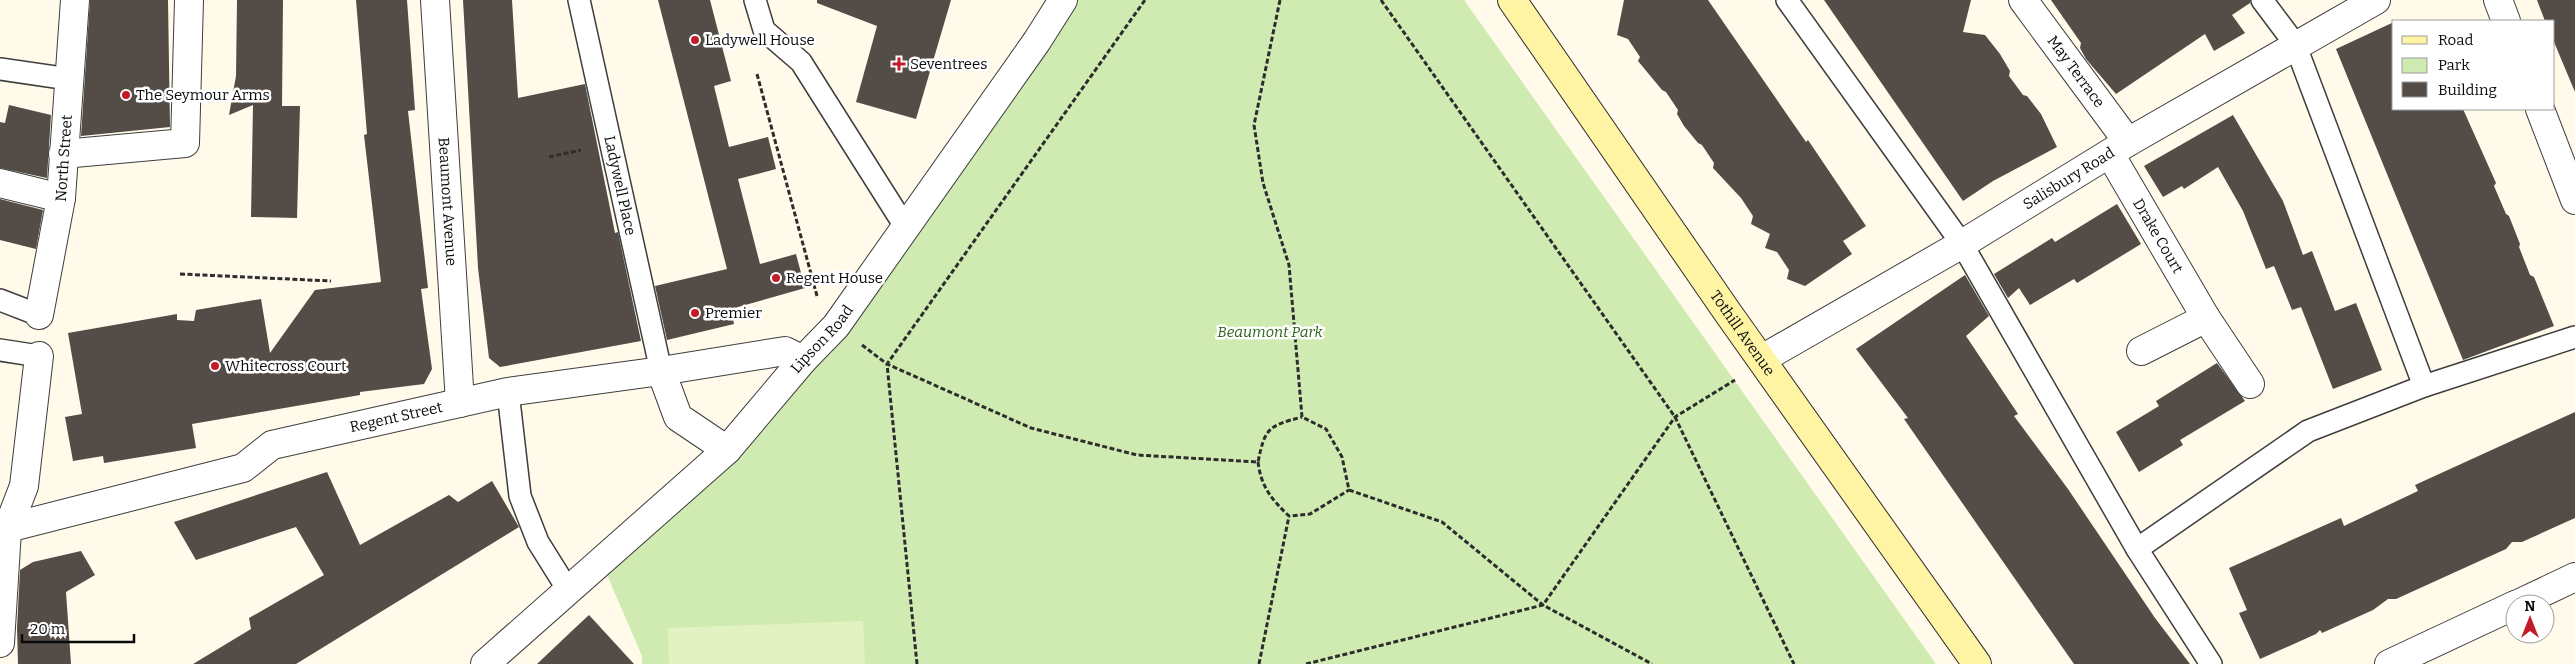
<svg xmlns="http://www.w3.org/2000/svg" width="2575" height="664" font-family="Bitter,serif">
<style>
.green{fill:#d0ebb1}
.pitch{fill:#e3f2c3}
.building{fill:#544c47}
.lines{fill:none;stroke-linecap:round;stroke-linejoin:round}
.lane-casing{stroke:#3e3e3e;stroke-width:24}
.street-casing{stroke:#3e3e3e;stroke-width:30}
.secondary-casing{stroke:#2d2d2d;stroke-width:30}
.path{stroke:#2d2d2d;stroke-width:3;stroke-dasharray:5 2.5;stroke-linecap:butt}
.lane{stroke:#fff;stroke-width:21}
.street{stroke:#fff;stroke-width:28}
.secondary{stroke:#fff3a4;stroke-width:28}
.poi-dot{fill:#c11c28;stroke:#fff;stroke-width:2}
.labels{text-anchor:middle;stroke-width:5;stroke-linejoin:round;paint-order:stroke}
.poi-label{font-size:15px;fill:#0b0b0b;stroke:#fff;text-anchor:start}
.street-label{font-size:15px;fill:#0b0b0b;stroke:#fff}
.park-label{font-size:15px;font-style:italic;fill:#2a6519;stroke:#fff}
</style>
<rect width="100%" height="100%" fill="#fffae9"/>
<path class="green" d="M1074,0h390l472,664h-1294v-8l-38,-88 127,-114z"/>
<path class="pitch" d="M863,621l2,43h-196l-1,-36z"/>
<path class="building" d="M90,0h78l2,127 -89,9z
M237,0h46l-1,106h18l-3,112 -46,-1 2,-112 -24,10 7,-39z
M356,0h51l8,110 -7,1 20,177 -7,1 11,80 -8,15 -64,8v3l-168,29 4,24 -92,15 -1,-7 -30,5 -8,-44 17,-3 -14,-81 109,-19v6l17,1 2,-11 65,-11 9,54 45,-63 66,-8 -17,-147 3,-1z
M463,0h49l6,98 67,-14 30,149 3,-1 23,109 -141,26 -11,-9 -11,-90z
M658,0h52l21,81 -17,5 15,61 39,-10 8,32 -38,10 22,85 36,-10 9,34 -74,21 3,15 -67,16 -12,-54 72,-17z
M817,0h134l-35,119 -60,-17 21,-76 -60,-23z
M1624,0h84l98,142 2,-2 58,86 -23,15 9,13 -47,32 -18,-7 2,-9 -12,-18 -12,-4 5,-14 -19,-10 2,-8 -12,-18 -28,-30 1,-5 -12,-18 -4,-2 -14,-17 -7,-12 1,-4 -12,-18 -4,-2 -24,-29 2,-4 -12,-18 -11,-4z
M1824,0h147l-8,32 22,3 15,19 10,17 -1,5 14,19 4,1 14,18 16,33 -64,34 -30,20z
M2051,0h199v3l-18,12 13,18 -31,18 -9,-17 -89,60 -30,-35 -6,-11 1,-5z
M2537,0h38v92l-21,-50v-21h-9z
M2394,22v87h69l33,74 -2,3 12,28 3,2 11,28 -1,3 11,28 4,2 20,49 -91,34 -127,-311z
M9,105l42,10 -4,63 -47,-10v-46l5,1z
M2233,115l50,86 20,54 9,-4 23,60 21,-8 26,67 -49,19 -32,-82 -9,3 -18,-44 -8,3 -23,-58 -25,-44 -34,22 -2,-3 -19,11 -19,-31z
M0,199l43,11 -7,39 -36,-9z
M2117,204l24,40 -64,39 -3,-4 -44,26 -11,-17 -11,10 -14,-24 58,-36 3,4z
M1965,275l24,41 -23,20 52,78 -4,2 54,73 87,129 35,46h-116l-170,-245 4,-1 -52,-69z
M2217,363l28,38 -65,39 3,5 -44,27 -23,-40 43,-26 -3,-5z
M2575,412v106l-53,24h-10l-6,7 -110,50h-8l-15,11 -51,23 -2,-3 -4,4 -56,25 -21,-46 8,-3 -18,-42 112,-50 3,8 74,-35 -3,-6z
M327,472l33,73 89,-50 9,7 34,-21 27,46 -223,137h-103l58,-35 -2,-11 75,-43 -28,-48 -100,33 -22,-38z
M81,551l14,24 -29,17 5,72h-53l-1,-36 3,-58 13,-8z
M589,615l45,49h-97l38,-36z"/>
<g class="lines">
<g class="lane-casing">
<g id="lane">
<path id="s1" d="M579,0l82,371"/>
<path d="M755,0l9,30 37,32 105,166"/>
<path d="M1787,0l175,244 175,305 74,115"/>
<path d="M2262,0l33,44 129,342"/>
<path d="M0,69l69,10"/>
<path d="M0,300l39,15"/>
<path d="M0,350l39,6"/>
<path d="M508,392l12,104 18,46 30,48"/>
<path d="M2137,549l171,-118 116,-45 151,-49"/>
</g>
</g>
<g class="street-casing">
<g id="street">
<path id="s2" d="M435,0l25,403"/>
<path id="s3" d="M2023,0l105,142"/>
<path d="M2498,0l8,21"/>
<path d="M2540,109l35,91"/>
<path d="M63,154l122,-11 4,-143"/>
<path id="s4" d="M2110,154l96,164 44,66"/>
<path d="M0,183l61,15"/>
<path id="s5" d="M39,315l22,-117 14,-198"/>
<path d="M2141,351l65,-33"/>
<path id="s6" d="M1762,359l200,-115 166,-102 248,-142"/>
<path d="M661,371l17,46 49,33"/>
<path id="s7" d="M0,530l243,-62 29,-23 236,-53 153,-21 124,-20 18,9"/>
<path d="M2518,604l57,-27"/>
<path d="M0,643l7,-113 17,-44 15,-130"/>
<path id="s8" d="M485,664l242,-214 76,-90 33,-34 201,-285 26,-41"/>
<path d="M2389,664l126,-59"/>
</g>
</g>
<g class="secondary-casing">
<g id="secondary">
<path id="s9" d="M1512,0l216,313 249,351"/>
</g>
</g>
<path class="path" d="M1280,0l-26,125 9,58 26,82 13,152 24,12 16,28 7,33
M1381,0l294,417 119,247
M757,74l60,222
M549,157l32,-7
M180,274l151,7
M862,345l25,19 144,64 106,27 121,7c7,-34 10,-36 44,-45
M1258,462c3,24 13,37 31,54l21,-2 39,-24
M1349,490l93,32 101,83 109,59
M917,664l-30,-300 258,-364
M1259,664l30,-148
M1306,664l237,-59 132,-188 60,-37"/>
<use href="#lane" class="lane"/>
<use href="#street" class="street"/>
<use href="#secondary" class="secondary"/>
</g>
<g class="poi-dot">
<circle cx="695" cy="40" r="5"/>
<path d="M896.5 56.5h5v5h5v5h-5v5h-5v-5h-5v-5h5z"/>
<circle cx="126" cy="95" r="5"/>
<circle cx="776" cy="278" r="5"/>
<circle cx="695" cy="313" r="5"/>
<circle cx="215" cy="366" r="5"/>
</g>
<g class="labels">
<g class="poi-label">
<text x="705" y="45">Ladywell House</text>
<text x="910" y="69">Seventrees</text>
<text x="136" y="100">The Seymour Arms</text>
<text x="786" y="283">Regent House</text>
<text x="705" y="318">Premier</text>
<text x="225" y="371">Whitecross Court</text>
</g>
<g class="street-label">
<text dy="5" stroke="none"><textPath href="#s3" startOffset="89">May Terrace</textPath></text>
<text dy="5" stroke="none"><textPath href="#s5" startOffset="159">North Street</textPath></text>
<text dy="5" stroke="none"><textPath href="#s6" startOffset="356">Salisbury Road</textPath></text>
<text dy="5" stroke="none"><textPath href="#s1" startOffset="190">Ladywell Place</textPath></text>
<text dy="5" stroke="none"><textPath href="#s2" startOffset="202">Beaumont Avenue</textPath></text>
<text dy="5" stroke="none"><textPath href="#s4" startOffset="95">Drake Court</textPath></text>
<text dy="5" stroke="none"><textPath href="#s9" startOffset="405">Tothill Avenue</textPath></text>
<text dy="5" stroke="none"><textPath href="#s8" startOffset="469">Lipson Road</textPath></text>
<text dy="5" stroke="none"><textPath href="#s7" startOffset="415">Regent Street</textPath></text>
</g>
<g class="park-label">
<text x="1270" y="337">Beaumont Park</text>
</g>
</g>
<rect x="2392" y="20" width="162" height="90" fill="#ffffff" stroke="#9d9d9d"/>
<rect x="2402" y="36" width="25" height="8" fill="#fff3a4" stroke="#9d9d9d"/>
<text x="2438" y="45" font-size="15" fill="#0b0b0b">Road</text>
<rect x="2402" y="58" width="25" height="15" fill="#d0ebb1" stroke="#9d9d9d"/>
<text x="2438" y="70" font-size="15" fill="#0b0b0b">Park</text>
<rect x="2402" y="82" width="25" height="15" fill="#544c47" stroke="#9d9d9d"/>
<text x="2438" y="95" font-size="15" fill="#0b0b0b">Building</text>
<g transform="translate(2530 619)"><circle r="24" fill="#ffffff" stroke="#9d9d9d"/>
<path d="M0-4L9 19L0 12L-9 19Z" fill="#c11c28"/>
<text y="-8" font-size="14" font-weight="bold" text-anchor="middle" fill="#0b0b0b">N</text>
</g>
<path d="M22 634v8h112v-8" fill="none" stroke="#0b0b0b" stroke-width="2.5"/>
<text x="30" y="634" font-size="15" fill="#0b0b0b" stroke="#ffffff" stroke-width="4" paint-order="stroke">20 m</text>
</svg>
